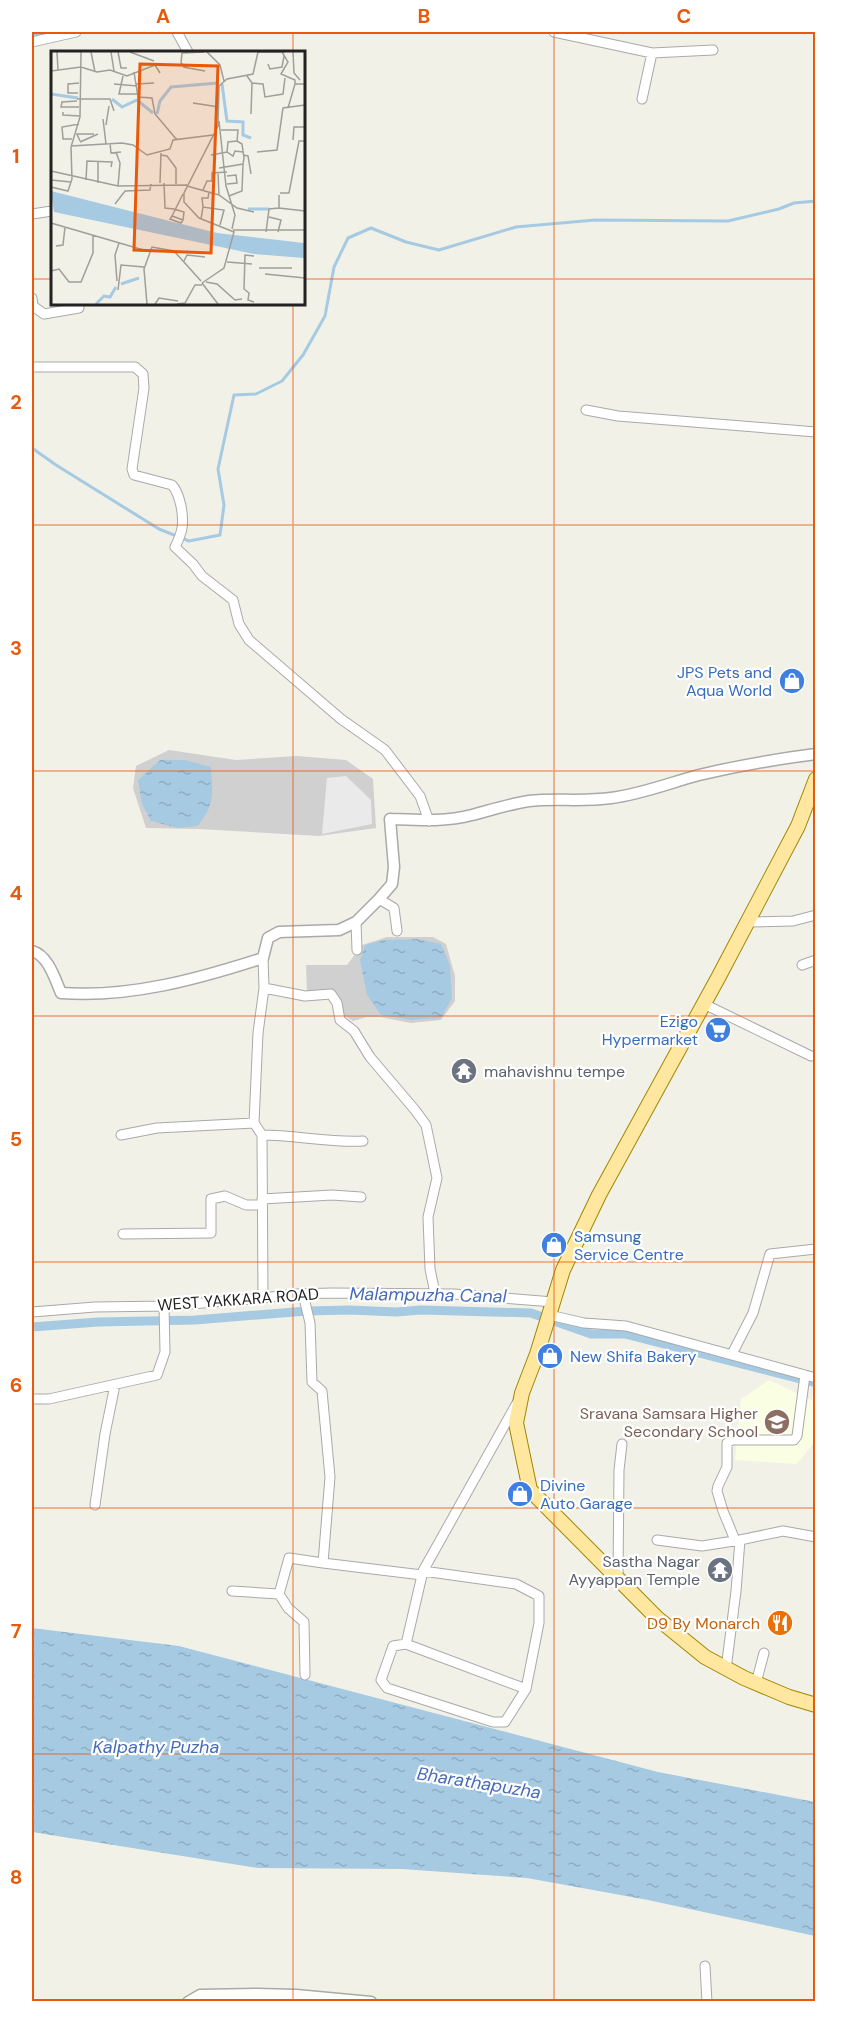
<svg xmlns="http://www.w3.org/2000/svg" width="847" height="2033" font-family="'DM Sans',sans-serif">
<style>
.education{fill:#faffe4}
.religious{fill:#d0d0d0}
.parking{fill:#eaeaea}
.water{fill:url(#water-ripples)}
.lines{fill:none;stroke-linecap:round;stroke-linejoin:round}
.stream{stroke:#a6cae2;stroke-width:3}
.canal{stroke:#a6cae2;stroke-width:9}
.minor-casing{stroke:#a9a9a9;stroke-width:11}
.tertiary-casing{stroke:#a9a9a9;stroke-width:13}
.primary-casing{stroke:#9f8700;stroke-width:16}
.minor{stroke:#fff;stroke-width:9}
.tertiary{stroke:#fff;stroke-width:10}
.primary{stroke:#ffe7a0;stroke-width:14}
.grid{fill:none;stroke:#e8590c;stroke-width:1.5;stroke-opacity:0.55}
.labels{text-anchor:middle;stroke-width:4.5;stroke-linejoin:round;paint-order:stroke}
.shop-label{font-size:16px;fill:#366cbe;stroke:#fff;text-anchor:start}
.worship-label{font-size:16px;fill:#5b616d;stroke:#fff;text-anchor:start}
.street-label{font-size:16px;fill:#222;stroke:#fff}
.education-label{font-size:16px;fill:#785e54;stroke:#fff;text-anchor:end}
.food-label{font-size:16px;fill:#c56008;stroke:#fff;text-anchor:end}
.water-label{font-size:18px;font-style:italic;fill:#476bb9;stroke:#fff}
.inset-river{fill:none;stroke:#a6cae2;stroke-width:3}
.inset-road{fill:none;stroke:#9f9e99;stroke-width:1.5}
.view{fill:#e8590c;fill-opacity:0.15;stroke:#e8590c;stroke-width:3}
.inset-edge{fill:none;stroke:#222;stroke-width:3}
.neatline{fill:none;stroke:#e8590c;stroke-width:2}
.grid-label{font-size:20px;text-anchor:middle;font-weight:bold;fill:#e8590c}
</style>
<defs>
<pattern id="water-ripples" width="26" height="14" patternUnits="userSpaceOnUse" patternTransform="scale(1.5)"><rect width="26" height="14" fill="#a6cae2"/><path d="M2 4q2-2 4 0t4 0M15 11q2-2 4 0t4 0" fill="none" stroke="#8fadc2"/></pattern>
</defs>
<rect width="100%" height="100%" fill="#f2f1e8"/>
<path class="education" d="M769,1380l46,22v39l-18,23 -62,-4 6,-61z"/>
<path class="religious" d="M169,750l67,10 60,-4 50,4 27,19 3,49 -57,8 -121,-7 -52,-1 -13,-40 3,-22z
M387,937h46l13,7 9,32v25l-14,19 -30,3 -31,-6h-13l-14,4 -11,-7 -10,-22 -25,1 -1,-28h41l15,-20z"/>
<path class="parking" d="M346,776l25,24 1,24 -50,10 5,-56z"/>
<path class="water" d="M160,760h25l26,7c2,26 4,39 -14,59l-19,2 -27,-7 -9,-17 -4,-24z
M417,939l24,5 9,22 2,32 -11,20 -29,2 -31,-5 -14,-20 -7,-35 5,-15 18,-5z
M32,1628l147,18 479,126 157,30v134l-167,-36 -121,-22 -125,-9 -144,-1 -226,-36z"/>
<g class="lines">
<path class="stream" d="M32,36l17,-4
M32,448l24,17 103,64 30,12 31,-6 4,-30 -6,-36 16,-74 22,-1 26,-13 21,-26 22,-39 9,-49 14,-29 23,-10 35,14 33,8 77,-23 79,-7 133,1 51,-12 15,-6 22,-2"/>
<path class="canal" d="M32,1327l66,-5 97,-2 112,-9 43,-1 46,2 25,-2 110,3 60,21h34l191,49"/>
<g class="minor-casing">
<path id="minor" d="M177,32l11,20
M554,32l98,21 61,-3
M32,42l44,-10
M642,99l10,-46
M32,214l20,-3
M32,298l1,8 11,8 35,-6
M32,367h103l8,7 1,14 -12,81 2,6 38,10c8,9 12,30 10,43 -1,6 -4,13 -7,19l18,17 9,12 31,24 6,24 10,16 92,79 44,31 35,46 9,25
M586,410l32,6 198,16
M379,899l15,9 3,23
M356,922l1,28
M747,922l46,-1 23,-6
M263,958l1,30 -6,45 -4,90 8,12 1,163
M802,965l14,-5
M264,988l41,8 26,-2 6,9 3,17 14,11 16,26 45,53 11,15 11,53 -9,39 2,52 5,24
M704,1004l107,52
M121,1135l36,-7 97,-5
M262,1135c34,0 68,8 101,6
M262,1199l70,-4 29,2
M123,1234l88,-1v-34l14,-3 21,9h16
M303,1294l7,29 2,59 10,9 8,86 -7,86 99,12
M32,1312l63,-5 73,-1 95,-8 32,-4 37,-1 122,1 99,8
M549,1315l35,8 42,3 190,52
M732,1354l21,-41 17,-59 46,-5
M32,1399h17l108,-24 8,-23 -1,-46
M517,1403l-94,168 -17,73 120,45
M95,1505l10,-71 10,-49
M657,1540l45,6 38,-6
M735,1540l-12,-29 -6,-20 1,-5 9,-19v-24l5,-3h62l3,-4 8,-61
M618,1579l1,-109 3,-26
M232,1591l47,3
M406,1644l-13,2 -12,34 6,8 106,34h12l21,-33 13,-66v-27l-23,-12 -93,-13
M726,1669l10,-78 4,-51 43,-9 33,6
M305,1675l-1,-53 -16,-14 -9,-14 10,-36 34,5
M756,1683l8,-30
M705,1966l2,36"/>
</g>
<g class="tertiary-casing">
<path id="tertiary" d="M32,951c16,4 23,28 29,42 69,5 137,-14 202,-35l5,-20 11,-6 60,-2 17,-8 23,-23 13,-15 2,-17 -4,-48c28,1 55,3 82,-4 19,-5 38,-11 57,-14 25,-3 55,1 82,-3 31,-4 58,-15 88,-23 38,-9 77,-16 117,-21
M188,2002l12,-7 57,-1 39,1 75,7"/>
</g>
<g class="primary-casing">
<path id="primary" d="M816,779l-18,47 -80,152 -119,217 -36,75 -26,84 -15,39 -6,30 14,67 127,128 48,39 39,21 45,19 27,8"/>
</g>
<use href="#minor" class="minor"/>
<use href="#tertiary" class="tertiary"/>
<use href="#primary" class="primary"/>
</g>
<path class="grid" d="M293,32v20M554,32v1970M32,279h20M303,279h513M293,303v1699M32,525h784M32,771h784M32,1016h784M32,1262h784M32,1508h784M32,1754h784"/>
<defs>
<g id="shop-disc" transform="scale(1.35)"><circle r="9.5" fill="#3f7fe0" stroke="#fff"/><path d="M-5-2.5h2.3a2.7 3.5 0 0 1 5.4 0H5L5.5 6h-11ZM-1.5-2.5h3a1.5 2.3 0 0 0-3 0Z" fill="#fff"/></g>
<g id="supermarket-disc" transform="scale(1.35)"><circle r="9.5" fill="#3f7fe0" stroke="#fff"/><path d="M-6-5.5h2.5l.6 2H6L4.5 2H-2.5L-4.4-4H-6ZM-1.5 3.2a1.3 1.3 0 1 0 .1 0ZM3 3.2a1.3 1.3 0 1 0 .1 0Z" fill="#fff"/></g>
<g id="temple-disc" transform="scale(1.35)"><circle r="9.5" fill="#6b7280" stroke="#fff"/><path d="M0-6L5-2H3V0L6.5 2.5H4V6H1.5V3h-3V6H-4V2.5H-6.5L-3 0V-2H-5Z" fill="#fff"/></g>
<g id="school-disc" transform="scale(1.35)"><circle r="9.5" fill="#8d6e63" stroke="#fff"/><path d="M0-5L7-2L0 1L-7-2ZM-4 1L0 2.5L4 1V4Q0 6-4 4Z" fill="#fff"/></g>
<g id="restaurant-disc" transform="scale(1.35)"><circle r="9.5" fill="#e8710a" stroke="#fff"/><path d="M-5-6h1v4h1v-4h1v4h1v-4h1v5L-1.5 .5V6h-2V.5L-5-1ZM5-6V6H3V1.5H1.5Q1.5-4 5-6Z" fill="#fff"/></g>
</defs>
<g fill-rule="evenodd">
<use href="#shop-disc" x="792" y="681"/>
<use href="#supermarket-disc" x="718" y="1030"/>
<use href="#temple-disc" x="464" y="1071"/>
<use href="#shop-disc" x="554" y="1245"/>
<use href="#shop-disc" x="550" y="1356"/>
<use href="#school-disc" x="777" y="1422"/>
<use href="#shop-disc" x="520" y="1494"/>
<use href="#temple-disc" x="720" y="1570"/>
<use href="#restaurant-disc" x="780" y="1623"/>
</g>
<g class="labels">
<g class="shop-label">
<text x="772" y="678" text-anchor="end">JPS Pets and<tspan x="772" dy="18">Aqua World</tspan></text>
<text x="698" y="1027" text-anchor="end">Ezigo<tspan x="698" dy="18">Hypermarket</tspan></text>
<text x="574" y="1242">Samsung<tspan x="574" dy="18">Service Centre</tspan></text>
<text x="570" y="1362">New Shifa Bakery</text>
<text x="540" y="1491">Divine<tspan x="540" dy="18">Auto Garage</tspan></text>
</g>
<g class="worship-label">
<text x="484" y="1077">mahavishnu tempe</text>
<text x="700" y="1567" text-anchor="end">Sastha Nagar<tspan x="700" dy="18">Ayyappan Temple</tspan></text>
</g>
<g class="street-label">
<text transform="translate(238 1299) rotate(-4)" y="6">WEST YAKKARA ROAD</text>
</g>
<g class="education-label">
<text x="758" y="1419">Sravana Samsara Higher<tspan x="758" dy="18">Secondary School</tspan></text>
</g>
<g class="food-label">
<text x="760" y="1629">D9 By Monarch</text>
</g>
<g class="water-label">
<text transform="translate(428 1295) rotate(1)" y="6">Malampuzha Canal</text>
<text x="156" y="1753">Kalpathy Puzha</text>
<text transform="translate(479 1783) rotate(9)" y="6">Bharathapuzha</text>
</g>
</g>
<g transform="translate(51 51)">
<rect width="254" height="254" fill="#f2f1e8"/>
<path d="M0,140l166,42 87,10v15l-50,-4 -200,-42z" fill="#a6cae2"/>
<path class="inset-river" d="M171,33l5,37 16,1v13l8,3M0,43l27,4M61,48l10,8 15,-7 16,13M106,63l3,-13 11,-14 47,-4M197,158h21M70,233l18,-6M45,253l8,-8 6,1 6,-10"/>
<path class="inset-road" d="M6,1l1,18M40,1l4,20M60,1l3,19M67,1l3,16h6M79,1l24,9M156,1l13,13 4,16M207,1h27M231,1l6,10 -7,12 14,6v4h10M242,1l1,21 6,7M217,13l2,5 12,-2 2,-11M132,16l22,4M137,17l-7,-5 1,-10 22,-1M0,20l30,-4 16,5 13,-2 17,6 28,-11 5,8M83,21l4,25 14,1 3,16 22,26M72,25l-4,18h19M196,25l5,7 11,1 2,13 18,-3 2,-16M63,33l23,2M85,33l18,-1M27,42h-10v-9l11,-1M26,48h33l4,12M26,50l-15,1 -1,5h18M142,52l26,4M237,57l7,-24M12,61v3l17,1M200,63l1,-31M52,68l3,25M168,70l7,65 9,29 -3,14M55,74l3,-19M21,88h-9l-1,-12 17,-3M242,89l1,-13h11M29,90l-3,-7h17M29,91l18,-8M59,92l1,10 10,-1M20,95l51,-3 11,2 14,10 23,-6 3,-9 40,-5M65,101l4,11 -2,23M176,101l1,-10 9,-1M206,101l20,-2 6,-42 22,-3M110,104l6,1 9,12v16M160,104l16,-3 6,4 2,-5 8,1M192,104l5,1 3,18M47,111v21M168,117l24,-4 1,-6 -2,-14 -5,-3 1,-11h-17M0,120l67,15 69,-1M167,122l1,22M0,129l20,2M35,129l1,-19 25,1 -1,5M109,132l1,-30M113,132l1,25 9,1M176,133l10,-1 -1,-8 -9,1M136,135l32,9 18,13 17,4M0,136l17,4 4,-12 -1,-32 9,-30 1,-65M152,139l4,-9h5v-8l15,-1M229,142h9l10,-52h6M228,144v13l26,3M178,145l13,-5 1,-27M64,153l10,-13 25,-1 1,-6M152,156l-1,-9h6l1,-6M121,165l-2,3 11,4 2,-3 1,-8 -10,-3M218,166l12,3 -3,12M150,168l2,-12 21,3 -4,15M132,169l-11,-4 11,-22M0,172l96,28M182,179h72M215,181l3,-23 10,-1M5,195l7,-1 2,-18M133,210l3,-6 18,2M176,211l25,2M208,217h33M0,220l8,-2 10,13h12l12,-29v-18M214,223l40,4M66,230l-2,-26 4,-12M155,231l11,2 18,16 7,-1M151,232l22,-15 10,-36 -35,-14 -15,-16v-9l34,-67 1,-40 8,-7 26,-5 5,-22M151,232l16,21M67,239l3,-25 23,2M203,251l-6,-2 1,-7 -5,-4 1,-34 9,1M96,253l-3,-35 8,-22 22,4 27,30M104,253l4,-6 19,3M126,253l8,-1 10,-18h7"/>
<path class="view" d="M89,13l78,2 -7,187 -77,-3z"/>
<rect width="254" height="254" class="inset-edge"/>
</g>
<rect width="847" height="2033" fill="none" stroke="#ffffff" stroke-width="66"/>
<rect x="33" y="33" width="781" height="1967" class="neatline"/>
<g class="grid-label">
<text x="163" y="23">A</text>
<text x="424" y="23">B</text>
<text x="684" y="23">C</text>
<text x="16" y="163">1</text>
<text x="16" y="409">2</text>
<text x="16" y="655">3</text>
<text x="16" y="900">4</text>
<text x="16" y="1146">5</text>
<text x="16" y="1392">6</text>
<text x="16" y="1638">7</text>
<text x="16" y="1884">8</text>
</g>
</svg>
